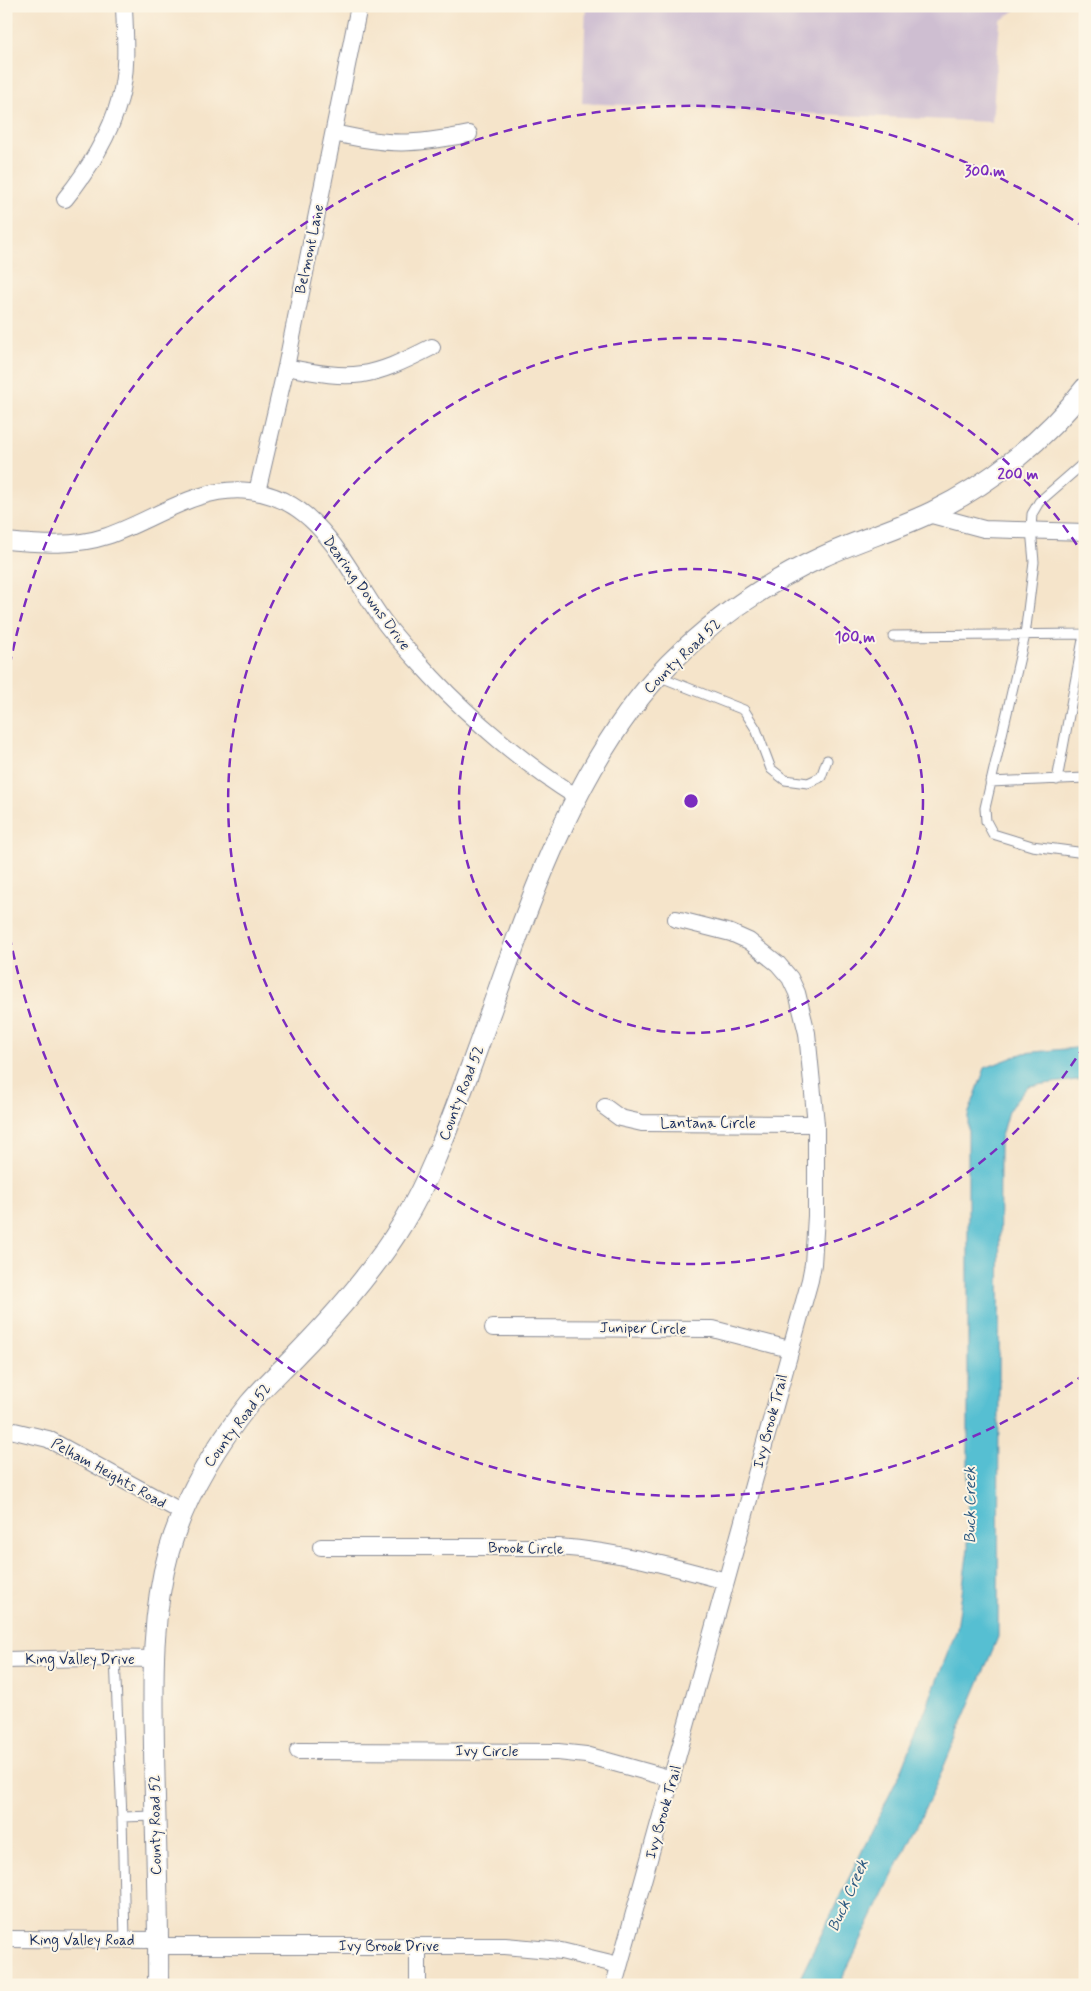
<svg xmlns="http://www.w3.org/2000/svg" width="1091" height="1991" font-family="Mynerve,sans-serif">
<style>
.industrial{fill:#cebed1}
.water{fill:#56bfd2;stroke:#387798}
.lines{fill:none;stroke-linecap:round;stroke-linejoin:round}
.service-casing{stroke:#888a94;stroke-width:11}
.minor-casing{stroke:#888a94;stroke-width:18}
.tertiary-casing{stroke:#888a94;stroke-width:22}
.service{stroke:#fff;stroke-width:9}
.minor{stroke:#fff;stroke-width:16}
.tertiary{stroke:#fff;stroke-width:20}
.ring{fill:none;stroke:#7b2cbf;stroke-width:2.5;stroke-dasharray:9 6}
.labels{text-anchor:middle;stroke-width:4;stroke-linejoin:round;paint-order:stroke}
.street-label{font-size:15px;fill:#1b2f5e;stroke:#fcf5e5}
.water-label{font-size:16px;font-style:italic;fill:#2d5a81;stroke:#fcf5e5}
.centre{fill:#7b2cbf;stroke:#fcf5e5;stroke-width:2.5}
.ring-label{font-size:15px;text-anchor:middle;font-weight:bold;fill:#7b2cbf;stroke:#fcf5e5;stroke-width:4;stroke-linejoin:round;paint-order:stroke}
</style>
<rect width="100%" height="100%" fill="#fcf5e5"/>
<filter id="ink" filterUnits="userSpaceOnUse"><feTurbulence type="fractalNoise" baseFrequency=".02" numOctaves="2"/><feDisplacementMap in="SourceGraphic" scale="10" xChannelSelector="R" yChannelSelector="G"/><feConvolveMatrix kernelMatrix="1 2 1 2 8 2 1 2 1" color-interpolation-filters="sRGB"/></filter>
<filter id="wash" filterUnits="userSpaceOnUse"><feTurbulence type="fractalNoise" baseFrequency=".0096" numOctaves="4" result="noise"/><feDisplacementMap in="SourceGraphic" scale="20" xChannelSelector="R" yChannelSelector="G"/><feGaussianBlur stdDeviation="1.12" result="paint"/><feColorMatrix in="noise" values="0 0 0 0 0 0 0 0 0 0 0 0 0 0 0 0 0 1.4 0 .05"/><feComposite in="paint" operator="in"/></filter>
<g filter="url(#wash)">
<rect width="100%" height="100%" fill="#f5e4ca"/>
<path class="industrial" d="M586,6h435l-21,15 -8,101 -410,-19z"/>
<path class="water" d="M1085,1047v32l-57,7 -20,25 -8,29 -2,497 -64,153 -95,195h-39l1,-9 102,-209 54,-138 11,-81v-433l17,-47 39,-15z"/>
</g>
<g filter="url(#ink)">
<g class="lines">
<g class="service-casing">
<path id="service" d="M1085,462l-46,40 -7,12 -1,15 3,33 -9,73 -40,173 1,13 7,13 39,12 53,7
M893,636l192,-2
M658,676l86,34 12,19 15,40 14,11 23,3 13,-6 6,-17
M1057,780l27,-146
M990,782l95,-4
M115,1658l7,159 33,-1
M122,1817l3,123"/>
</g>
<g class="minor-casing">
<path id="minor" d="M334,133c56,13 79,12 135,1
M65,199c23,-28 46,-66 55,-101 8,-29 5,-62 4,-92
M286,367c69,14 83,12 146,-20
M257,492l29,-125 73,-361
M928,514l56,15 101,3
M6,541c35,3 68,6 101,-5 47,-16 90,-51 142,-45 71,7 98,79 133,128 15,21 33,39 50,58 39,42 96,90 145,120
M605,1107l15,11 22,5 174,1
M493,1328l220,1 76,20
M6,1429l42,10 134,73
M321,1547h237c58,4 113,19 168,34
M6,1660l85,-2 63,1
M298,1751l260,1 28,3 86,24
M6,1939l151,1
M157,1946h348l56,5 58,14
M418,1946v39
M614,1985l196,-705 3,-16 3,-48v-92l-9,-91 -10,-40 -7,-15 -12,-14 -29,-23 -18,-8 -55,-14"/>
</g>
<g class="tertiary-casing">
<path id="tertiary" d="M158,1985c1,-79 -3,-159 -4,-238 -1,-66 -3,-132 15,-196 16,-55 45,-103 80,-147 15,-18 32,-33 48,-50 39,-40 77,-83 106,-131 29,-48 47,-101 67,-154 50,-136 96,-299 199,-405 44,-44 97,-81 153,-107 36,-17 75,-28 110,-45 58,-28 114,-73 153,-124"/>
</g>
<use href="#service" class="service"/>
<use href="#minor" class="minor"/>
<use href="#tertiary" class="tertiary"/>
</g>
</g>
<g class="ring">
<circle cx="691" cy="801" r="232"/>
<path d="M1084 1046A463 463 0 1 1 1084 556"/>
<path d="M1085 1374A695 695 0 0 1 7 922M7 680A695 695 0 0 1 1085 228"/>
</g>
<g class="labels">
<g class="street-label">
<text transform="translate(309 249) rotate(-78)" y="5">Belmont Lane</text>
<text transform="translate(367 593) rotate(54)" y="5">Dearing Downs Drive</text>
<text transform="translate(682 656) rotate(-44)" y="5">County Road 52</text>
<text transform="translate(461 1093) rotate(-69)" y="5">County Road 52</text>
<text x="708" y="1128">Lantana Circle</text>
<text transform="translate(643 1328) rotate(1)" y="5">Juniper Circle</text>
<text transform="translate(770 1421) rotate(-75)" y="5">Ivy Brook Trail</text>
<text transform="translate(237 1425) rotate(-53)" y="5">County Road 52</text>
<text transform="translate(109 1473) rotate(29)" y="5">Pelham Heights Road</text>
<text transform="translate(526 1548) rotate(1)" y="5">Brook Circle</text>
<text x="80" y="1664">King Valley Drive</text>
<text x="487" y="1756">Ivy Circle</text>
<text transform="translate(663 1812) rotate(-74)" y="5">Ivy Brook Trail</text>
<text transform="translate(155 1825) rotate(-91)" y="5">County Road 52</text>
<text x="82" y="1945">King Valley Road</text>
<text x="389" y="1951">Ivy Brook Drive</text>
</g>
<g class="water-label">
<text transform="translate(969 1505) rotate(-90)" y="6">Buck Creek</text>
<text transform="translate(847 1895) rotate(-66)" y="6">Buck Creek</text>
</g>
</g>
<circle cx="691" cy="801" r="8" class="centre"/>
<g class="ring-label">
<text x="985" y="176">300 m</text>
<text x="1018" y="479">200 m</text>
<text x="855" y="642">100 m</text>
</g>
<rect width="1091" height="1991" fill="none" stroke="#fcf5e5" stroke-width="25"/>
</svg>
